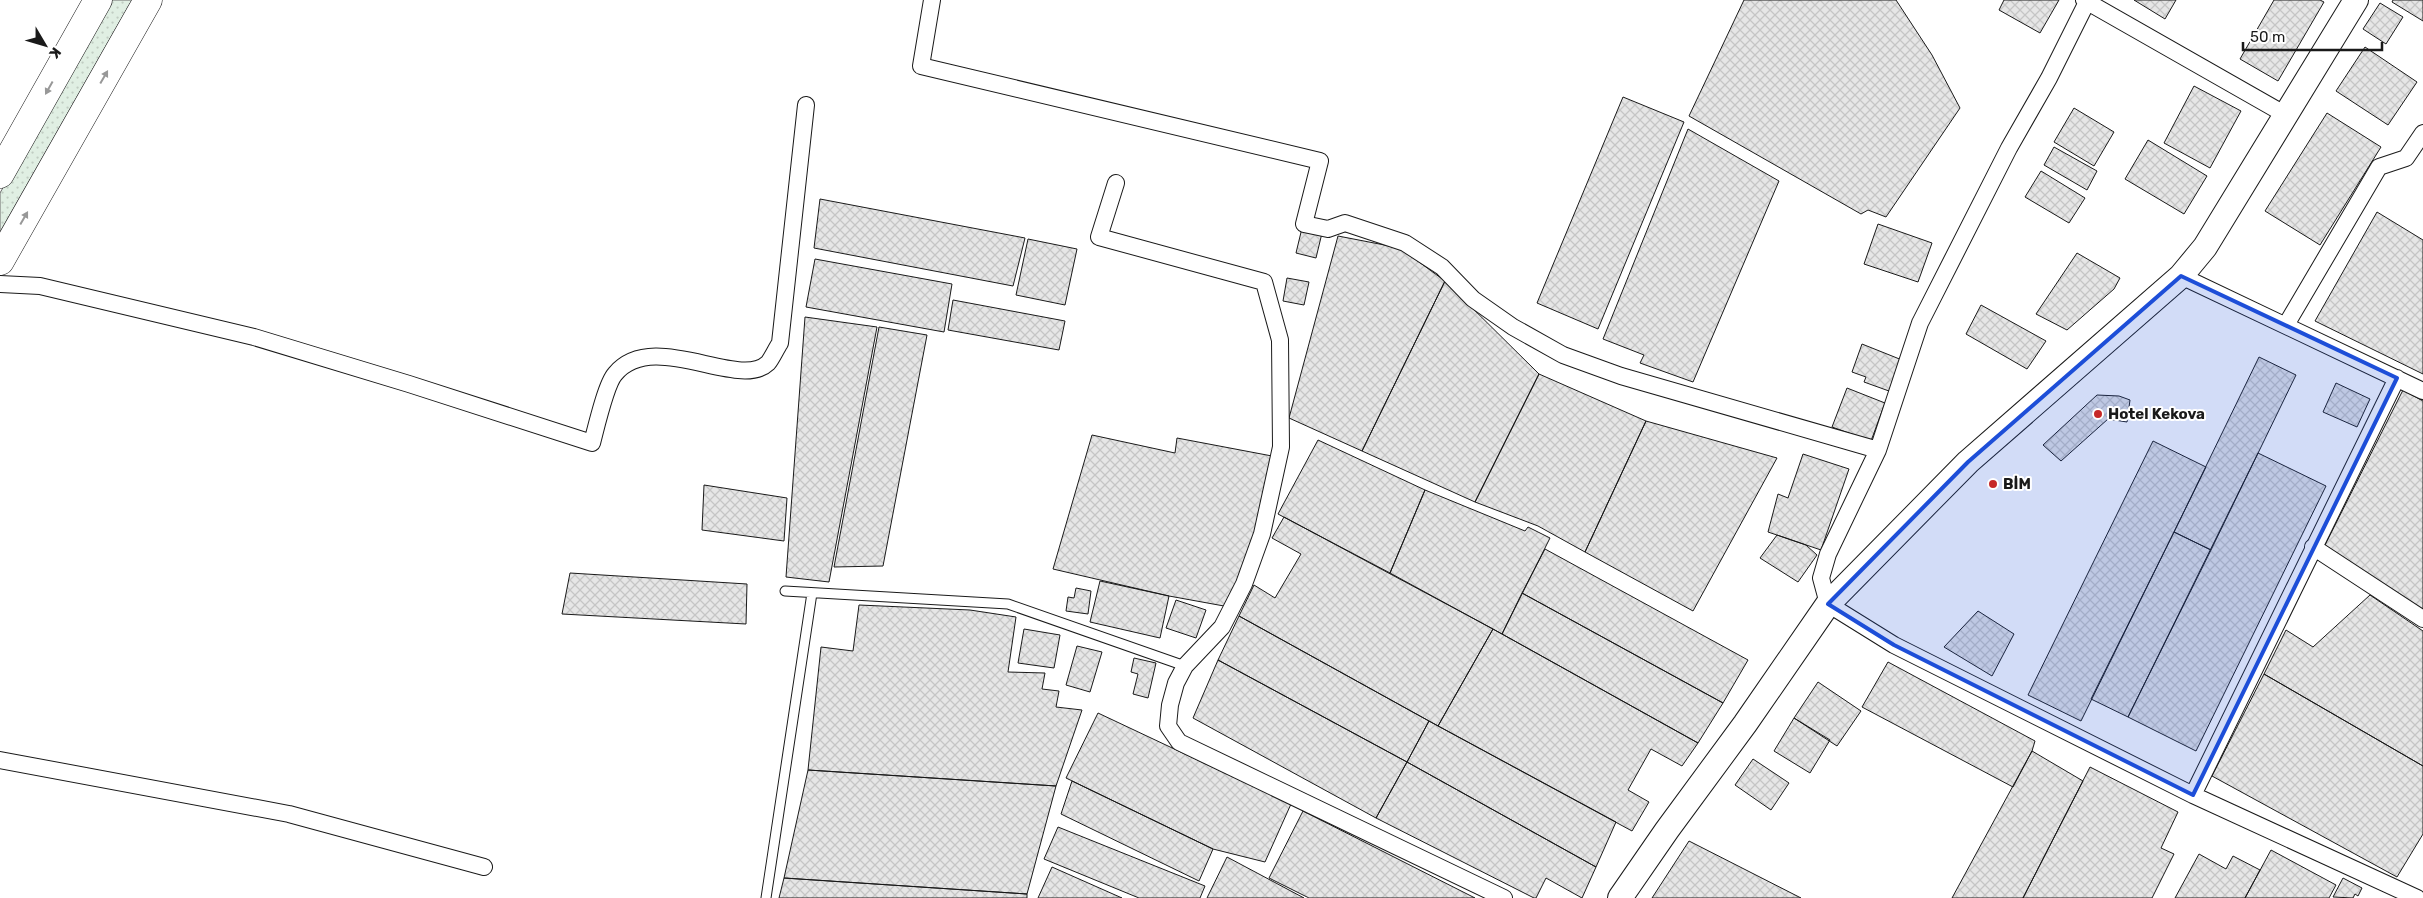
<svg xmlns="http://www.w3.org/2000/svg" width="2423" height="898" font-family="Rubik,sans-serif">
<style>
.grass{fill:url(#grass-dots);stroke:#6a6a6a}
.building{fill:url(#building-cross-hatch);stroke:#1a1a1a}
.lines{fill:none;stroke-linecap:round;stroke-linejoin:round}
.lane-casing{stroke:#1a1a1a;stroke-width:11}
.street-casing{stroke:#1a1a1a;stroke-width:18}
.secondary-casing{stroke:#1a1a1a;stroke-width:26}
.highway-casing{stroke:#1a1a1a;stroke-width:29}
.lane{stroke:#fff;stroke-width:9}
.street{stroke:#fff;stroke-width:16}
.secondary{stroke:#fff;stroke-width:24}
.highway{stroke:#fff;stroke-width:28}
.oneway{fill:#989898}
.marked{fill:#1d4ed8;fill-opacity:0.2;stroke:#1d4ed8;stroke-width:4;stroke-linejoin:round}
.poi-dot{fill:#c62828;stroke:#fff;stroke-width:2}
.labels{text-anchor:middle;stroke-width:4;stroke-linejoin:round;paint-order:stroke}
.poi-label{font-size:15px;font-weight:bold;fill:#1a1a1a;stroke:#fff;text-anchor:start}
</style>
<defs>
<pattern id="grass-dots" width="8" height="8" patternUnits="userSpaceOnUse" patternTransform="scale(1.25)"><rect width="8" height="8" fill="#e0efe3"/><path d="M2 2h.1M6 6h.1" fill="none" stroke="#c0ccc2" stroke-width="1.8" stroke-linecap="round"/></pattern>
<pattern id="building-cross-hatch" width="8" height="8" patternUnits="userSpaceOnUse" patternTransform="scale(1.25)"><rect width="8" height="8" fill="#e6e6e6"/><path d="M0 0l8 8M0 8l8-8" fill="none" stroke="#c5c5c5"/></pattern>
</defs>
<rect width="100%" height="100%" fill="#fff"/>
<path class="grass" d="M108,0h24l-132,232v-39z"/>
<path class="building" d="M1744,0h152l36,55 28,53 -74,109 -18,-7 -7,4 -172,-98z
M2004,0h55l-19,33 -41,-23z
M2134,0h42l-11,19z
M2274,0h46l4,2 -46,79 -38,-22z
M2393,0h30v21l-31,-19z
M2380,3l23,14 -17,27 -23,-15z
M2365,47l52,35 -29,43 -52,-34z
M2194,86l47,25 -31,57 -46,-25z
M1623,97l61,25 -86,207 -61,-26z
M2074,108l40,24 -20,34 -40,-24z
M2327,113l54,34 -61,98 -55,-34z
M1688,129l91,52 -86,201 -53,-19 4,-8 -41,-16z
M2148,140l59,36 -23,38 -59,-35z
M2054,147l43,24 -10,19 -43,-25z
M2041,171l44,27 -16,25 -44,-26z
M820,199l205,39 -12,48 -199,-38z
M2377,212l46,28v134l-108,-53z
M1878,224l54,19 -14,39 -54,-18z
M1302,228l20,5 -6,25 -20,-5z
M1338,236l62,12 45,33 -83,170 -73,-33z
M1028,239l49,10 -12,56 -49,-10z
M2077,253l43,25 -6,11 -47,41 -31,-16z
M815,259l137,25 -8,48 -138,-25z
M1287,278l22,4 -5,23 -21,-4z
M1445,281l94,93 -64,128 -113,-51z
M953,300l112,21 -6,29 -111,-20z
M1981,305l65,36 -19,28 -61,-35z
M805,317l72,10 -48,255 -43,-5z
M879,327l48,8 -44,231 -49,1z
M1862,344l40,16 -13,31 -25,-9 2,-5 -14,-5z
M2259,357l37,18 -85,175 -37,-18z
M1539,374l107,47 -61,131 -47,-26 -63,-24z
M2336,383l34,16 -13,28 -34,-15z
M1847,388l38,15 -14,38 -39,-14z
M2403,390l20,11v209l-99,-63z
M2097,395l22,1 11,4 -3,22 -19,-3 -47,42 -18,-16z
M1646,421l131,37 -84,153 -108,-59z
M1092,435l83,18 2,-15 95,18 -18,91 -30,59 -55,-10 -116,-27z
M1318,440l107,50 -35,83 -112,-59z
M2153,441l53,26 -125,254 -53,-26z
M2258,453l68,33 -130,265 -68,-34z
M1803,454l46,15 -28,81 -53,-18 10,-38 10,4z
M704,485l83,13 -3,43 -82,-11z
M1425,490l100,41 3,-4 22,11 -48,96 -112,-61z
M1284,517l209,112 -55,97 -199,-110 15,-31 21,13 26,-44 -29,-16z
M2174,532l37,18 -83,167 -37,-18z
M1777,535l29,10 11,10 -19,27 -38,-24z
M1545,549l203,111 -25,43 -201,-110z
M570,573l177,11 -1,40 -184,-10z
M1100,581l69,15 -9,42 -70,-16z
M1076,588l15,3 -3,23 -22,-3 2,-14 6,1z
M1522,593l201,110 -25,40 -196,-109z
M2370,595l53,36v135l-159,-92 22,-44 27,17z
M1176,600l30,10 -10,28 -30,-10z
M859,605l111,5 46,7 -8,55 37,1 -3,16 17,2 -3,16 26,3 -26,76 -248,-16 13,-123 32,4z
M1978,611l36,23 -22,42 -48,-29z
M1239,616l190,105 -22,41 -189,-102z
M1024,629l36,6 -6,33 -36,-5z
M1493,629l205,114 -16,23 -31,-17 -23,41 21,12 -17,29 -194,-105z
M1077,646l25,6 -12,40 -24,-7z
M1134,658l22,5 -8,35 -15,-4 5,-20 -7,-2z
M1218,660l189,102 -31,56 -183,-100z
M1888,662l147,79 -3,10 -19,36 -151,-80z
M2264,674l159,92v68l-26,43 -185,-101z
M1818,682l43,29 -24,35 -43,-28z
M1098,713l193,91 -26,58 -52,-13 -147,-71z
M1794,718l36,22 -20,33 -36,-22z
M1429,721l187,101 -20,45 -189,-105z
M2032,751l51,30 -60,117h-71z
M1753,759l36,24 -18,27 -36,-25z
M1407,762l189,105 -14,31 -36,-20 -10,20h-2l-158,-80z
M2090,767l88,45 -17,36 13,6 -22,44h-129z
M808,770l248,16 -29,108 -243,-16z
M1072,781l141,68 -14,32 -138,-67z
M1303,811l172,87h-166l-40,-20z
M1058,827l147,59 -5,12h-61l-95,-39z
M1689,841l112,57h-149z
M2271,850l65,35 -7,13h-84z
M2199,854l27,15 7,-13 27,14 -15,28h-70z
M1227,857l77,41h-97z
M1052,867l70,31h-84z
M784,878l243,16v4h-248z
M2343,878l19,10 -4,8 -3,-2 -2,4 -20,-1z"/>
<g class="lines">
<g class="lane-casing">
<path id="lane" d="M785,591l223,13 177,62
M766,898l46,-305"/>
</g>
<g class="street-casing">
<path id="street" d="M932,0l-11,66 399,95 -16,63 24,5 17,-6 60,20 37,24 31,32 40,28 50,28 58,21 257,74
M2084,0l202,115
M2088,0l-39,78 -40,70 -89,175 -42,127 -50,104 -7,24 7,26 66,41 299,150 224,103
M1116,183l-17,54 165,45 16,58 1,107 -19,87 -18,50 -22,43 -37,39 -9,17 -6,22 -2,21 11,16 325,156
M2181,276l242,115
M0,284l40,2 214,51 155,47 183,59c4,-15 14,-59 23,-69 38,-46 124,17 153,-11 4,-5 8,-14 12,-20l26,-238
M2286,325l93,-158 27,-9 17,-25
M2313,547l110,72
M0,760l289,54 195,53
M2193,795l204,-417"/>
</g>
<g class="secondary-casing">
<path id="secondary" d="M1620,898l47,-68 78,-106 83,-120 140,-142 213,-186 24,-29 151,-247"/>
</g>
<g class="highway-casing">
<path id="highway" d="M0,174l98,-174
M0,261l148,-261"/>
</g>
<use href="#lane" class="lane"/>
<use href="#street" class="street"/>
<use href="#secondary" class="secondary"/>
<use href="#highway" class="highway"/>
</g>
<defs><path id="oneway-solid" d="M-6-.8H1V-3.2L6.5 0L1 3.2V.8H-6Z" transform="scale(1.25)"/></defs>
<g class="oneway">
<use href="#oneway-solid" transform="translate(104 77) rotate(-60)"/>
<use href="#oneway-solid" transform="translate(49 88) rotate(119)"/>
<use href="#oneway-solid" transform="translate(24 218) rotate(-60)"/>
</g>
<path class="marked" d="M2181,276l216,102 -204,417 -299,-150 -66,-41 140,-142z"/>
<g class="poi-dot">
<circle cx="2098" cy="414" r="5"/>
<circle cx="1993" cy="484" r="5"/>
</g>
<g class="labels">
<g class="poi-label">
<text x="2108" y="419">Hotel Kekova</text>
<text x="2003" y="489">BİM</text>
</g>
</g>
<g transform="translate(45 45) rotate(128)" stroke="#ffffff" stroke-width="4" paint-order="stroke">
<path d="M0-4L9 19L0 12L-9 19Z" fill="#1a1a1a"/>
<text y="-8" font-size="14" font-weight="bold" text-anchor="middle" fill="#1a1a1a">K</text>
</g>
<path d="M2243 42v8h139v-8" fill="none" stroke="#1a1a1a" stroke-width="2.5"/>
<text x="2250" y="42" font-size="15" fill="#1a1a1a" stroke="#ffffff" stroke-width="4" paint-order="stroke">50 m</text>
</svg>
